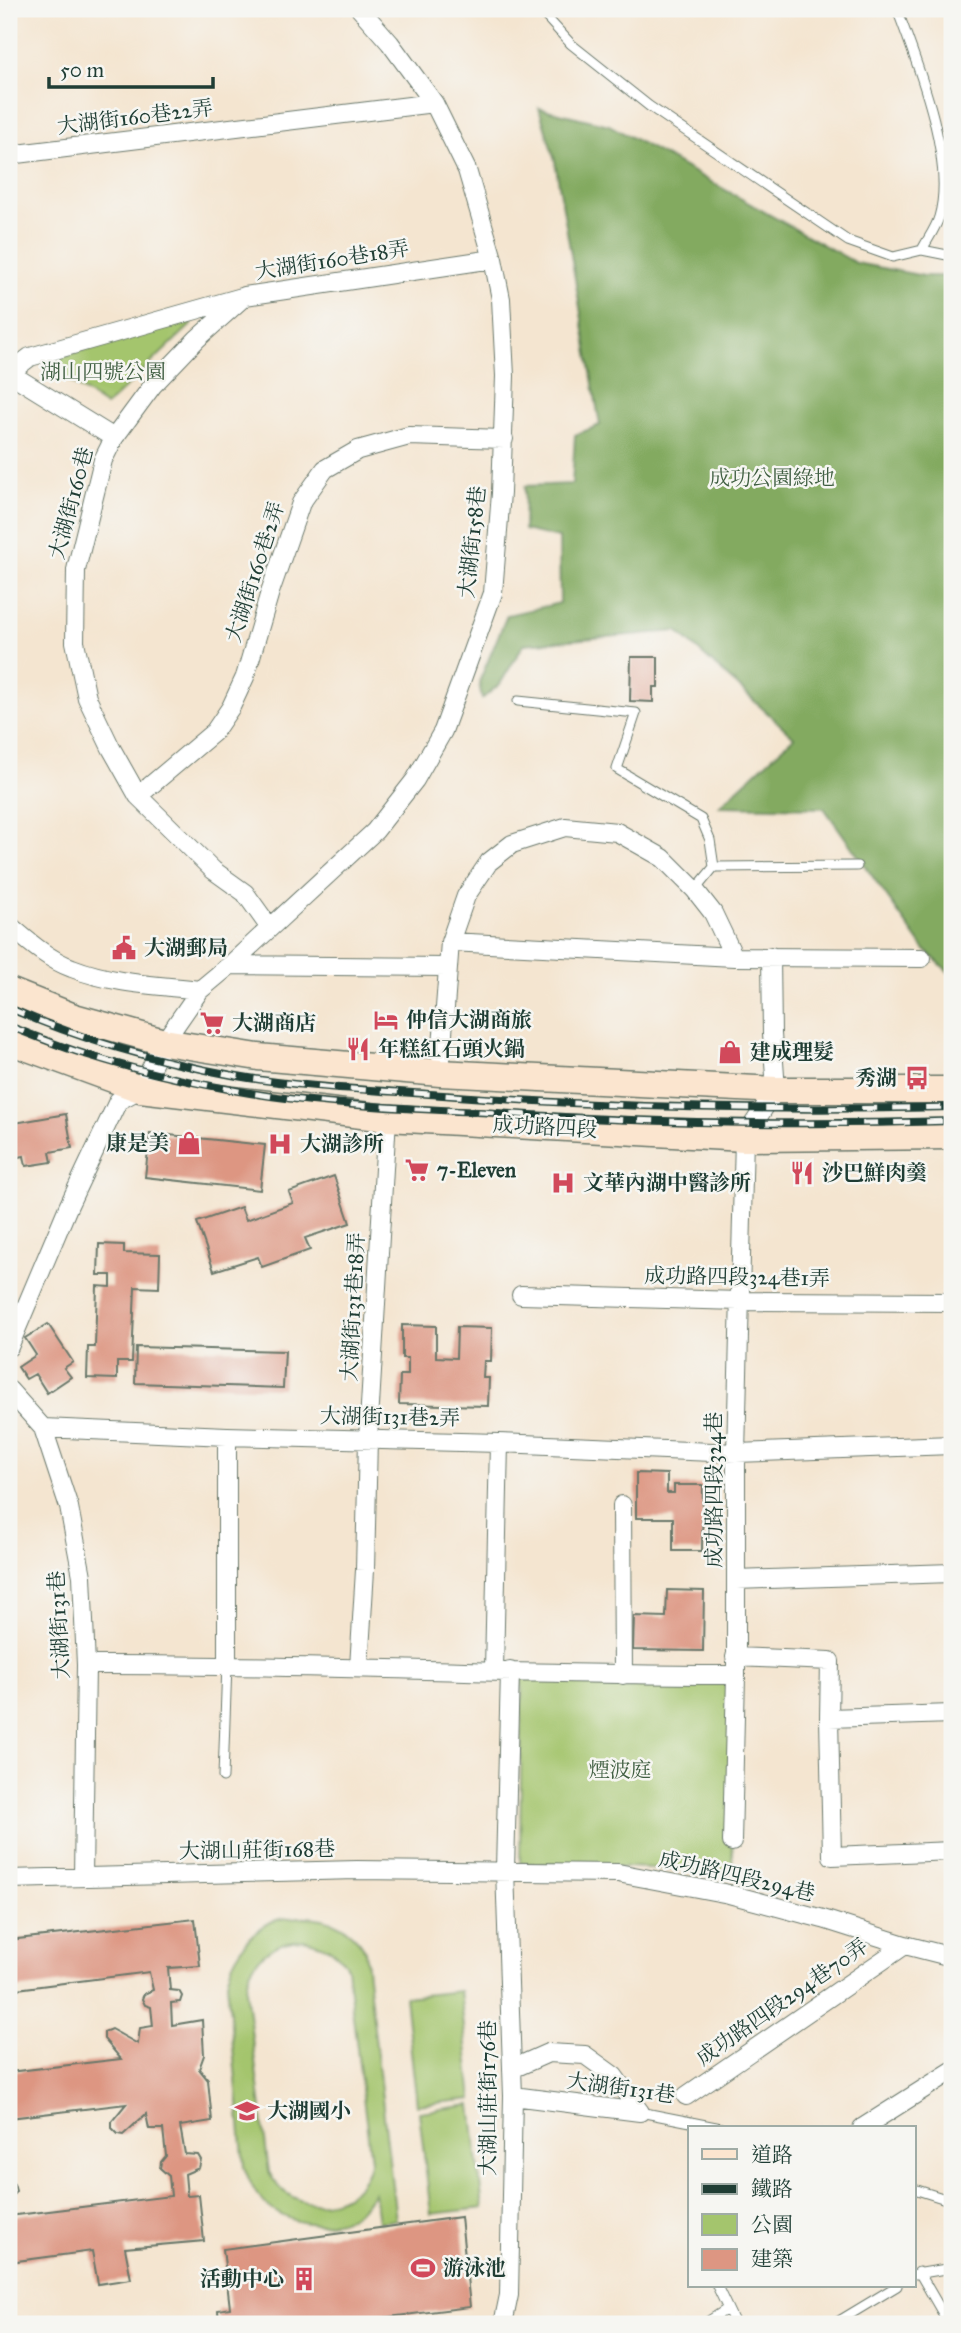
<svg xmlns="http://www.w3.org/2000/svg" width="961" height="2333" font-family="'IM FELL Great Primer','Noto Serif TC',serif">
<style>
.green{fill:#a4c56d;stroke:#628150;stroke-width:2;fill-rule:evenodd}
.forest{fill:#83aa60;stroke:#51744a;stroke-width:2}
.building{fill:#dd9682}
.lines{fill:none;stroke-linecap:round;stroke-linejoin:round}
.service-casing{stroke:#6a786b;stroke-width:11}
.minor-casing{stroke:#6a786b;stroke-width:20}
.secondary-casing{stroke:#6a786b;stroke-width:29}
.service{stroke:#fff;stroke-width:9}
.minor{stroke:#fff;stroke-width:18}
.secondary{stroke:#fbe5cf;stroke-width:26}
.rail-casing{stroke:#1f3d34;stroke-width:8}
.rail{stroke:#f6f6f2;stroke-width:5;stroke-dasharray:16;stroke-linecap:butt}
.labels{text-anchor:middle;stroke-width:5;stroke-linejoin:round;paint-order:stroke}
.street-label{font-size:21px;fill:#1f3d34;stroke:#f6f6f2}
.park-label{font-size:21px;fill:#405f42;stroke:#f6f6f2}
.poi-label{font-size:21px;font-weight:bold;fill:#1f3d34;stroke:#f6f6f2;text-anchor:start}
</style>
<rect width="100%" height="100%" fill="#f6f6f2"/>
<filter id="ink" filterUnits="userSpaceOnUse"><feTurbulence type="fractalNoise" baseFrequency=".0143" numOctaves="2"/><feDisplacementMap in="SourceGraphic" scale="14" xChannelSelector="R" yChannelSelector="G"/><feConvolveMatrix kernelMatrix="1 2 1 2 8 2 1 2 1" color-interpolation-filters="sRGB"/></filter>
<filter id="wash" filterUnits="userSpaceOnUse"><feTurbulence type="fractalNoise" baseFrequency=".00686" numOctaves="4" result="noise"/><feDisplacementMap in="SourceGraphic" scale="28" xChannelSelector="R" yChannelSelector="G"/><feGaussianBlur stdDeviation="1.57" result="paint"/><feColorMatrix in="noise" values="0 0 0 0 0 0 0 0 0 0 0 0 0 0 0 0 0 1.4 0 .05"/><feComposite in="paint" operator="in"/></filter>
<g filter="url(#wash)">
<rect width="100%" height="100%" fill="#f4e5d0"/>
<path class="green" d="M190,317l2,7 -86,82 -59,-40 18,-11z
M522,1672l214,3 -4,196 -212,-8z
M303,1917c26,0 48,10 62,33l31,270 -18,2 -4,-29c-5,7 -10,15 -18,20 -29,20 -76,11 -98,-17 -6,-8 -10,-19 -14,-29l-17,-185c4,-23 22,-49 44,-60 10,-5 22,-4 32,-5zM303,1940c19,4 36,10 44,28l24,193c-11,50 -80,58 -102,11l-23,-182c1,-31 29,-49 57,-50z
M460,1991l12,108 -55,6 -12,-108z
M471,2105l12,103 -52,6 -12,-102z"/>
<path class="forest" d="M539,108l70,17 247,138 68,13h28v699l-28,-26 -100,-141 -105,-2 75,-69 -117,-106 -153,13 -24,40 -18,15 -3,-17 28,-67 53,-12 -1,-65 -35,-8 1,-44 47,-2 3,-49 25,-10 -45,-264z"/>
<g id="blocks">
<path class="building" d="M631,657h27v30h-5v15l-23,-1z
M66,1114l6,34 -22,4 2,10 -26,4 -2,-10 -15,3v-35z
M150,1133l115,12 -5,45 -115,-13z
M334,1176l16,47 -45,15 5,12 -48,17 -4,-10 -44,14 -17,-49 44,-15 5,13 47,-17 -4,-11z
M99,1244l25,1v8l36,1 -1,34 -24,-1 -3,75h-15v17l-30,-1 1,-31h7l2,-61 14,1v-12h-13z
M48,1324l25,38 -9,6 7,9 -24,16 -12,-19 -9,5 -8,-12 18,-12 -11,-17z
M402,1325l34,1v31l20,1 1,-31 35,1 -1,33h-7l-1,17h6l-1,28 -89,-2 1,-29h8v-17h-6z
M136,1347l149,4 -2,37 -148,-5z
M636,1473l31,1v19h7v-8h29l-1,66h-29v-33h-37z
M667,1590l37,1 -1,60 -70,-1 1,-34 32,1z
M195,1919l5,47 -32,2 2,22 9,1 3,5 -2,6 -9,1 1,22 30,-5 2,35 -5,14 9,11 4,41 -32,5 5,28 13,1 3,5 -2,8 -14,6 2,22 12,-1 5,46 -79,7 6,31 -33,5 -6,-33 -83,11v-46l162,-20 -2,-20 -9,-8 1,-6 5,-6 -3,-27h-14l-3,-15 -23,21 -5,-1 -6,-6v-7l14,-17 -117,14v-46l112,-13 -17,-20v-7l7,-3 27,15 2,-16 13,-2 -2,-19 -6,-2 -3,-6 2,-5 9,-4 -4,-18 -140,18v-50z
M9,2180l5,4 2,7 -7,10z
M461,2217l9,90 -138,17h-113l-1,-14 12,-2 -7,-59z"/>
</g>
</g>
<g filter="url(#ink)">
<use href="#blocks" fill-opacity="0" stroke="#6a786b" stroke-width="2"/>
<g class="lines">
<g class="service-casing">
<path id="service" d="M539,9l32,35 78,62 199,135 45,16 29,-7 30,6
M897,9c20,54 59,151 42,208 -3,11 -12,23 -17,33
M518,701l118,12 -19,56 84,50 9,21 4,27
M695,890l19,-23 143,-1
M223,1777l4,-113
M640,2112l81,16
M914,2189l38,12
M919,2272l30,52
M916,2274l36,-6
M717,2286l18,38
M704,2324l23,-15
M834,2324l63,-38"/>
</g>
<g class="minor-casing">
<path id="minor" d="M9,155l425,-52
M9,373l21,-16 212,-60
M9,373l105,65
M138,796l76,-64 17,-25 14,-30 25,-85 31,-89 24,-34 33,-19 51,-14 95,3
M9,925c19,16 40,35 63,43 41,16 85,17 128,22
M270,928l-25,-35 -32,-23 -75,-74 -27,-48 -24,-50 -12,-56 1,-72 27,-110 11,-22 39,-53 44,-46 48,-43 248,-37
M450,942l284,15 188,1
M230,965l217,2
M440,1073l10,-131 16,-46 23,-34 23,-18 53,-17 52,5 46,26 32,32 18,23 21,44
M521,1295l219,6 212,1
M9,1347l59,-140 50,-106 22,-12 24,-47 36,-52 30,-25 145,-134 40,-51 28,-49 50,-138 8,-100 4,-117 -4,-77 -8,-40 -26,-89 -33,-67 -44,-60 -30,-34
M9,1390l34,38 26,79 13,69 4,89 -3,212
M43,1428l184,8 272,7 237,10 216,-8
M622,1505l1,170
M736,1580l216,-7
M735,1657l95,4 -1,57 3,138 120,-5
M227,1664v-228
M86,1665c217,-1 433,10 650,10
M359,1667l6,-97 3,-131 19,-321
M494,1670l5,-227
M829,1718l123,-4
M732,1842l4,-167v-222l8,-315 32,-48 -4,-56 -1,-78
M9,1879l348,-9 261,3 111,21 94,25 82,26 47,12
M512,2069l36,-16 37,2 29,21 26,36
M513,2096l127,16
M686,2096l219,-151
M862,2128l90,-57
M503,2324l6,-29 4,-199 -8,-226 5,-199"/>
</g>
<g class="secondary-casing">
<path id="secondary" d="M9,991l65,26 90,25 94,15 182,16 336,17h176
M9,1041l131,48 247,29 357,20 208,-2"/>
</g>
<use href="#service" class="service"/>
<use href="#minor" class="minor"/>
<use href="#secondary" class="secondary"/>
<g class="rail-casing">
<path id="rail" d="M9,1008c73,32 150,54 228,68 68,12 138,14 206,19 170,13 339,16 509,12
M9,1026c26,10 52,21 79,29 47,15 96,26 145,35 86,16 176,18 264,23 152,10 303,13 455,8"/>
</g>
<use href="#rail" class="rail"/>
</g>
</g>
<defs>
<g id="civic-bare" transform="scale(1.89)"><path d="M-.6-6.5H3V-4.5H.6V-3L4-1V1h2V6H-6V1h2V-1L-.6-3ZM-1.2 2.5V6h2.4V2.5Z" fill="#d1495b" stroke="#f6f6f2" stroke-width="2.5" paint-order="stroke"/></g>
<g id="hotel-bare" transform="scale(1.89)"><path d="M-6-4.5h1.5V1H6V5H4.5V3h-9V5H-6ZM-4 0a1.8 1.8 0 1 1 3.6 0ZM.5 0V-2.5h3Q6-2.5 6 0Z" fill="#d1495b" stroke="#f6f6f2" stroke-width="2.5" paint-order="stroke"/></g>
<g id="supermarket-bare" transform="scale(1.89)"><path d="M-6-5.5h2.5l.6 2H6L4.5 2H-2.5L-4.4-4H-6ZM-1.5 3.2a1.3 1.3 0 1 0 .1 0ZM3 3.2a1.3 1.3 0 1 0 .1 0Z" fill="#d1495b" stroke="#f6f6f2" stroke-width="2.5" paint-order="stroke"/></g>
<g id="restaurant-bare" transform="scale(1.89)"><path d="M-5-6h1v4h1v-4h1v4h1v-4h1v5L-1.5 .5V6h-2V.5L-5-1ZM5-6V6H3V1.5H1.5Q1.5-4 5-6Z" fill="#d1495b" stroke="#f6f6f2" stroke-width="2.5" paint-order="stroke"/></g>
<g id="shop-bare" transform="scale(1.89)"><path d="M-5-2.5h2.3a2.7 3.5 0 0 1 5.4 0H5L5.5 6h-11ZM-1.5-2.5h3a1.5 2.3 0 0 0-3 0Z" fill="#d1495b" stroke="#f6f6f2" stroke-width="2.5" paint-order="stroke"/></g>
<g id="bus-bare" transform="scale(1.89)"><path d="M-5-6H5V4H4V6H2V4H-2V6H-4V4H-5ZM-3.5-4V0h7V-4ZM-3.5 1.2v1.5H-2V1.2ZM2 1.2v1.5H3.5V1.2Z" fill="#d1495b" stroke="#f6f6f2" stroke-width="2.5" paint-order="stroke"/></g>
<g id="hospital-bare" transform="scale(1.89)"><path d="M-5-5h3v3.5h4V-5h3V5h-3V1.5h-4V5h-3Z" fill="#d1495b" stroke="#f6f6f2" stroke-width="2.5" paint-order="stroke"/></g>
<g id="school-bare" transform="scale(1.89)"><path d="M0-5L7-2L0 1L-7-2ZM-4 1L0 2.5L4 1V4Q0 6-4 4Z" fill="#d1495b" stroke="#f6f6f2" stroke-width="2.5" paint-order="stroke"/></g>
<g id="stadium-bare" transform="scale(1.89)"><path d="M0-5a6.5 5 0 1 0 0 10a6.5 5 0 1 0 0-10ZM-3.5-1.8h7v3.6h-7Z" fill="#d1495b" stroke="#f6f6f2" stroke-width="2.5" paint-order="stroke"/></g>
<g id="building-bare" transform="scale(1.89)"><path d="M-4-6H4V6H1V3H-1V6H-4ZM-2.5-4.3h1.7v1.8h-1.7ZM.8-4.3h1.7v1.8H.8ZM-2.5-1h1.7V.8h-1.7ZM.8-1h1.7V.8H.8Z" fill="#d1495b" stroke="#f6f6f2" stroke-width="2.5" paint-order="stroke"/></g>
</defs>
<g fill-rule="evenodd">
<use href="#civic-bare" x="124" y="948"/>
<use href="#hotel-bare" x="386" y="1020"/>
<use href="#supermarket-bare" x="212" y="1023"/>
<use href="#restaurant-bare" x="358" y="1049"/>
<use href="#shop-bare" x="730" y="1052"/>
<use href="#bus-bare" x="917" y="1078"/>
<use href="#shop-bare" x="189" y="1143"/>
<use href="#hospital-bare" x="280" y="1144"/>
<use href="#supermarket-bare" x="417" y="1170"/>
<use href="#restaurant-bare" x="802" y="1173"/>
<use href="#hospital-bare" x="563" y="1183"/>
<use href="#school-bare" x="247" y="2111"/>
<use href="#stadium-bare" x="423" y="2268"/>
<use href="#building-bare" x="304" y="2279"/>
</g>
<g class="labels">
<g class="street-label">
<text transform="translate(135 117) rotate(-7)" y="7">大湖街160巷22弄</text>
<text transform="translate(332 260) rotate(-9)" y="7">大湖街160巷18弄</text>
<text transform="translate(71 503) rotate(-75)" y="7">大湖街160巷</text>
<text transform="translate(472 542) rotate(-84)" y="7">大湖街158巷</text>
<text transform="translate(255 572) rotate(-72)" y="7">大湖街160巷2弄</text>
<text transform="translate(545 1127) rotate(3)" y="7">成功路四段</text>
<text transform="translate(737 1277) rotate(1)" y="7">成功路四段324巷1弄</text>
<text transform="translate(353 1307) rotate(-87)" y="7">大湖街131巷18弄</text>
<text transform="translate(390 1417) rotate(1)" y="7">大湖街131巷2弄</text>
<text transform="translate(714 1490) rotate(-90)" y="7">成功路四段324巷</text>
<text transform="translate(59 1625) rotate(-93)" y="7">大湖街131巷</text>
<text transform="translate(257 1850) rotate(-1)" y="7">大湖山莊街168巷</text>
<text transform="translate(737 1876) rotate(13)" y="7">成功路四段294巷</text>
<text transform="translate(782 2002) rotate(-35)" y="7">成功路四段294巷70弄</text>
<text transform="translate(621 2088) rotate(8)" y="7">大湖街131巷</text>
<text transform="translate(488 2098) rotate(-90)" y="7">大湖山莊街176巷</text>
</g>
<g class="park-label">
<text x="103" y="379">湖山四號公園</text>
<text x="772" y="485">成功公園綠地</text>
<text x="620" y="1777">煙波庭</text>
</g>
<g class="poi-label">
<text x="144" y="955">大湖郵局</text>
<text x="406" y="1027">仲信大湖商旅</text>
<text x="232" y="1030">大湖商店</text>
<text x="378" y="1056">年糕紅石頭火鍋</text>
<text x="750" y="1059">建成理髮</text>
<text x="897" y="1085" text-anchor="end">秀湖</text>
<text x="169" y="1150" text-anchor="end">康是美</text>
<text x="300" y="1151">大湖診所</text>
<text x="437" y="1177">7-Eleven</text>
<text x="822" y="1180">沙巴鮮肉羹</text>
<text x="583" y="1190">文華內湖中醫診所</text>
<text x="267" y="2118">大湖國小</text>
<text x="443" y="2275">游泳池</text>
<text x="284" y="2286" text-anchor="end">活動中心</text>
</g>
</g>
<rect width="961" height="2333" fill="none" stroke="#f6f6f2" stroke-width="35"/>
<rect x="688" y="2126" width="228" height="161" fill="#f6f6f2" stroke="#a0aca6" stroke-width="2"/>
<rect x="702" y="2149" width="35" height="10" fill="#fbe5cf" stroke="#a0aca6" stroke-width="2"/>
<text x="751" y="2162" font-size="21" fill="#1f3d34">道路</text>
<rect x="702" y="2184" width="35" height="10" fill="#1f3d34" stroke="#a0aca6" stroke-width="2"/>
<text x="751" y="2196" font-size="21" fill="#1f3d34">鐵路</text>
<rect x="702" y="2214" width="35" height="21" fill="#a4c56d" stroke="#a0aca6" stroke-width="2"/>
<text x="751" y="2232" font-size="21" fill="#1f3d34">公園</text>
<rect x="702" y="2249" width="35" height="21" fill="#dd9682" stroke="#a0aca6" stroke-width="2"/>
<text x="751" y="2266" font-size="21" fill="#1f3d34">建築</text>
<path d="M49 77v10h164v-10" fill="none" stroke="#1f3d34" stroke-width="3.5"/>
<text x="60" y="77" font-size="21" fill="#1f3d34" stroke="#f6f6f2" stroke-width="5" paint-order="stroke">50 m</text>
</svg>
